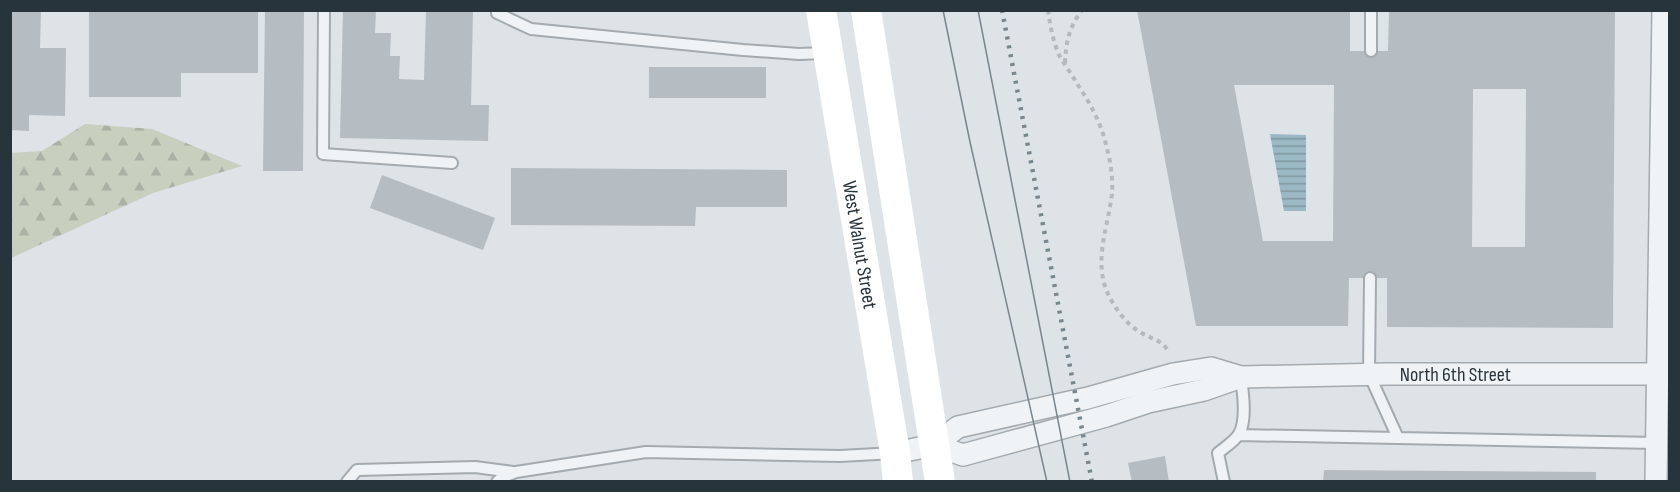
<svg xmlns="http://www.w3.org/2000/svg" width="1680" height="492" font-family="'Sofia Sans Condensed',sans-serif">
<style>
.forest{fill:url(#forest-firs)}
.water{fill:url(#water-rules)}
.building{fill:#b5bdc3;fill-rule:evenodd}
.lines{fill:none;stroke-linecap:round;stroke-linejoin:round}
.service-casing{stroke:#a3abb0;stroke-width:14}
.minor-casing{stroke:#a3abb0;stroke-width:24}
.path{stroke:#b4babe;stroke-width:4;stroke-dasharray:4.5 4.5;stroke-linecap:butt}
.service{stroke:#f0f3f5;stroke-width:10}
.minor{stroke:#f0f3f5;stroke-width:21}
.secondary{stroke:#fff;stroke-width:30}
.tram{stroke:#78868f;stroke-width:1.5}
.rail{stroke:#78868f;stroke-width:4.5;stroke-dasharray:3 6;stroke-linecap:butt}
.labels{text-anchor:middle;stroke-width:4.5;stroke-linejoin:round;paint-order:stroke}
.street-label{font-size:20px;fill:#28343c;stroke:#edf2f4}
</style>
<defs>
<pattern id="forest-firs" width="22" height="20" patternUnits="userSpaceOnUse" patternTransform="scale(1.5)"><rect width="22" height="20" fill="#c7cfbf"/><path d="M5 1l3.5 6h-7zM16 11l3.5 6h-7z" fill="#abb2a5"/></pattern>
<pattern id="water-rules" width="6" height="5" patternUnits="userSpaceOnUse" patternTransform="scale(1.5)"><rect width="6" height="5" fill="#9ab9c4"/><path d="M0 2.5h6" fill="none" stroke="#7e97a0"/></pattern>
</defs>
<rect width="100%" height="100%" fill="#dde3e6"/>
<path class="forest" d="M85,124l67,5 90,37 -89,27 -142,65v-105l31,-2z"/>
<path class="water" d="M1270,134l36,1v76h-22z"/>
<path class="building" d="M10,10h31l-1,38h26l-1,68 -36,-1v16l-19,-1z
M89,10h169v63h-77v24h-92z
M265,10h39l-1,161h-40z
M343,10h33l-1,23h16l-1,23h10l-1,23 25,1 2,-70h47l-2,95h18l-1,36 -148,-3z
M1137,10h213v41h38l1,-41h226l-2,318 -226,-1v-49h-38l-1,48h-152zM1234,85h100l-1,156h-70zM1473,89h53l-1,158h-53z
M649,67h117v31h-117z
M511,168l276,2v37h-91l-1,19 -184,-1z
M382,175l113,43 -12,32 -113,-42z
M1165,456l4,26h-37l-4,-19z
M1324,470l272,2v10h-273z"/>
<g class="lines">
<g class="service-casing">
<path id="service" d="M324,10l-1,144 129,9
M497,10v3l34,16 212,21 56,4 26,-1
M1371,10v41
M1370,278l-1,96 29,64
M1239,435l418,8
M347,482l10,-12 118,-3 38,5
M497,482l4,-4 15,-6 130,-20 194,4 55,-3
M1224,482l-6,-29c6,-5 17,-12 21,-19 8,-14 4,-41 2,-57"/>
</g>
<g class="minor-casing">
<g id="minor">
<path id="s1" d="M934,445l29,10 143,-39 42,-14 56,-12 37,-13 147,-3h282"/>
<path d="M895,453l39,-8 24,-18 130,-29 85,-24 38,-6 30,9"/>
<path d="M1656,482l7,-472"/>
</g>
</g>
<path class="path" d="M1048,10c2,15 5,31 11,45 5,9 12,18 17,27 14,21 26,42 31,67 4,14 6,31 5,45 -4,33 -19,67 -4,100 7,14 18,30 32,38 13,8 21,7 29,20
M1065,63c1,-22 4,-35 17,-53"/>
<use href="#service" class="service"/>
<use href="#minor" class="minor"/>
<g class="secondary">
<path id="s2" d="M821,10l74,443 3,29"/>
<path d="M866,10l74,472"/>
</g>
<path class="tram" d="M943,10l27,132 77,340
M978,10l92,472"/>
<path class="rail" d="M1002,10l90,472"/>
</g>
<g class="labels">
<g class="street-label">
<text dy="7" stroke="none"><textPath href="#s2" startOffset="238">West Walnut Street</textPath></text>
<text dy="7" stroke="none"><textPath href="#s1" startOffset="534">North 6th Street</textPath></text>
</g>
</g>
<rect width="1680" height="492" fill="none" stroke="#28343c" stroke-width="24"/>
</svg>
